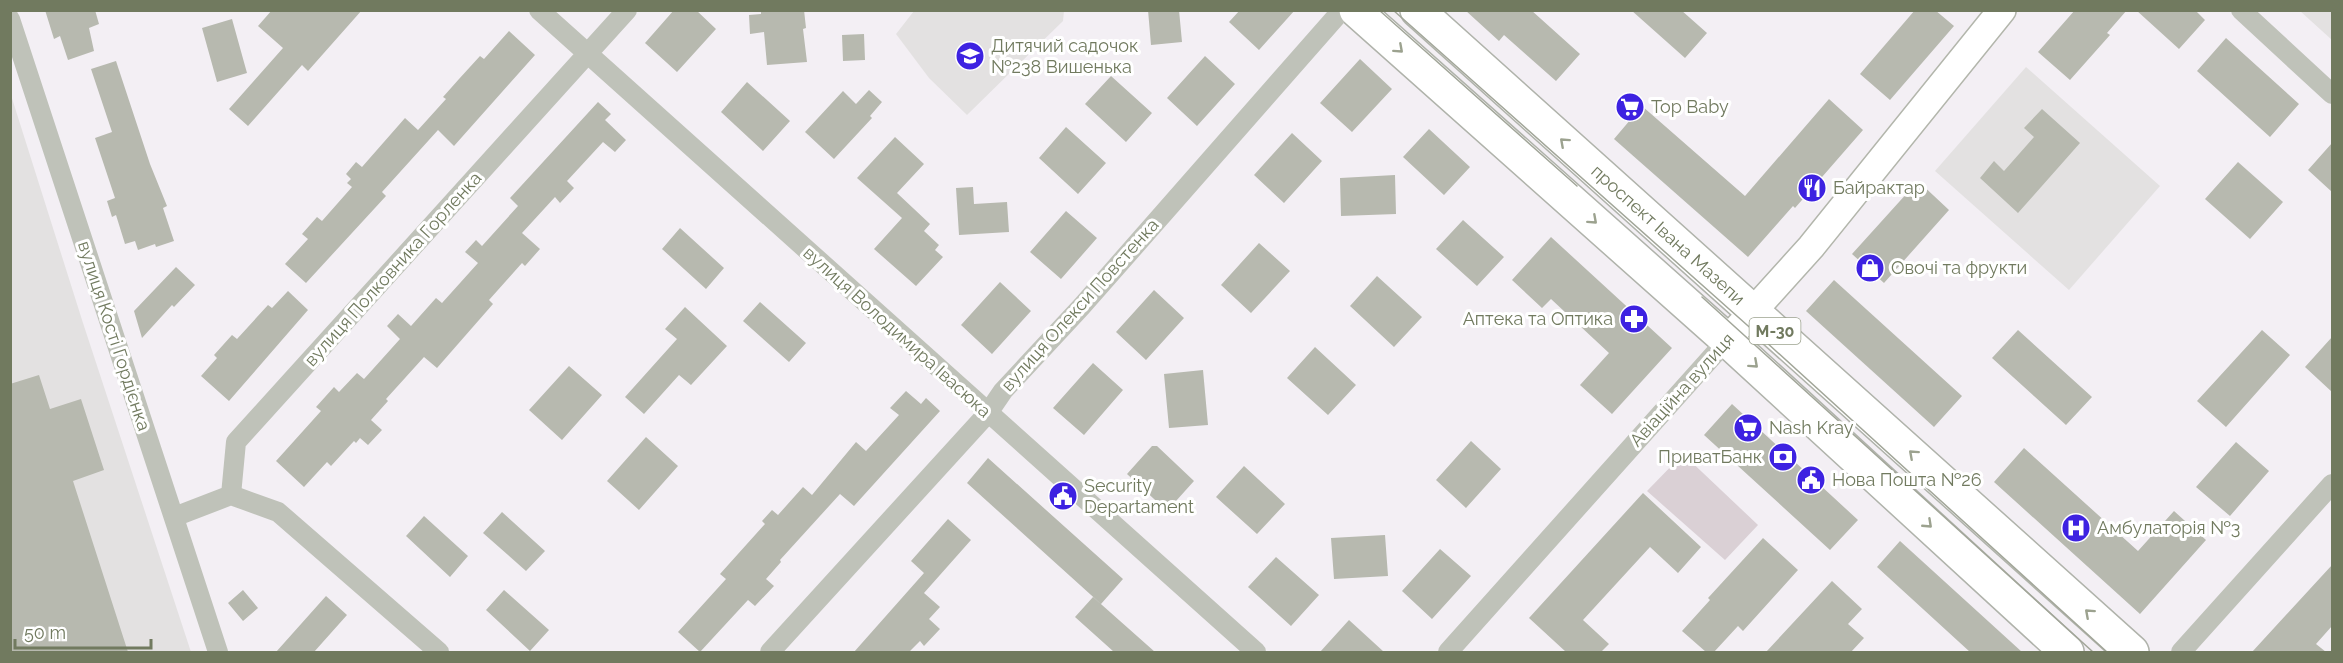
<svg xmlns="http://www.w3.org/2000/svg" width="2343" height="663" font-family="Raleway,sans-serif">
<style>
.built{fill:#e3e1e1}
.park{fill:#dad0d5}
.building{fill:#b7b9af}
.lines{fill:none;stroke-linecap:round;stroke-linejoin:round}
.secondary-casing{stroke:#b3b6ac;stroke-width:30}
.highway-casing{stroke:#b0b3ab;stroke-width:36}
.street{stroke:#bfc2b9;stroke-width:20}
.secondary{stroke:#fff;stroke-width:27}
.highway{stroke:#fff;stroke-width:33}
.tram{stroke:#a2a699;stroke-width:1.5}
.oneway{stroke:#9ca28f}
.labels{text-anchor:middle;stroke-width:6;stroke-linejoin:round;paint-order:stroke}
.shield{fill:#fff;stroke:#9ca28f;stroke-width:1.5}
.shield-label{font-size:16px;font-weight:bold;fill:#717a5f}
.poi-label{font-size:18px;fill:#717a5f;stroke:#fff;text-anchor:start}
.street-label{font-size:18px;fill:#717a5f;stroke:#fff}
</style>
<rect width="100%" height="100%" fill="#f3eff4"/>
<path class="built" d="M914,11v-1l150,1 -1,10 -96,94 -38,-37 -33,-44z
M2300,11h32v29z
M2026,67l134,119 -91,104 -134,-119z
M10,92l73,231 108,329h-180z"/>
<path class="park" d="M1683,454l75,71 -33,35 -78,-69z"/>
<path class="building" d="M45,10h50l4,14 -10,4 5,23 -26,9 -8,-24 -6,3z
M272,10h90l-54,61 -6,-6 -54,61 -19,-17 54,-61 -25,-22z
M674,10h22l20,19 -39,43 -32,-29z
M804,10l2,18 -3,1 4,33 -40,3 -3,-33 -14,2 -1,-19 12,-1v-2z
M1148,10h31l3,32 -31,3z
M1240,10h55l-36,40 -30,-28z
M1465,10h66l49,44 -24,27 -52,-46 -5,6z
M1631,10h50l26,23 -22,25z
M1915,10h20l19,16 -64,74 -30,-26z
M2075,10h52l-20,23 3,2 -40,45 -32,-28z
M2136,10h59l10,10 -26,29z
M232,19l15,54 -30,9 -15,-54z
M509,31l26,24 -81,91 -16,-16 -56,62 4,4 -80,87 -21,-19 23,-25 -6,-5 15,-17 5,4 30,-34 -5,-4 4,-4 -5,-5 10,-12 6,5 43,-49 13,12 28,-31 -3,-2 16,-18 21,-23 4,3z
M864,34l1,26 -22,1 -1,-26z
M2226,38l73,66 -29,33 -73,-66z
M1205,56l30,28 -38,42 -30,-28z
M1360,59l32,30 -40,43 -32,-29z
M116,61l34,103 17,42 -4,2 11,33 -18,6 -1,-3 -17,6 -3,-9 -10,3 -9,-29 -4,2 -5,-16 8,-3 -20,-60 17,-6 -21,-63z
M1111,76l41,37 -26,29 -41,-38z
M747,82l43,39 -27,30 -42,-39z
M869,90l13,12 -12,14 2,2 -38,41 -29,-27 38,-41 13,13z
M1829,99l34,31 -68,78 -2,-2 -45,51 -134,-118 28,-33 103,90z
M598,102l13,12 -6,6 21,20 -11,12 -12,-10 -36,39 7,7 -14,15 -5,-6 -33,36 18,16 -15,17 -3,-3 -33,37 4,4 -56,64 -13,-11 -38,42 2,2 -17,19 11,10 -14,15 -8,-7 -4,5 -2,-2 -23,25 -4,-4 -23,25 -28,-26 45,-50 -5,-4 18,-20 5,5 18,-19 7,6 36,-40 -13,-13 11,-12 13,12 25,-28 6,5 36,-40 -13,-11 11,-12 6,6 36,-40 -8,-8z
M2042,109l38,34 -62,70 -38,-35 14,-17 10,10 30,-34 -10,-9z
M1066,127l40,36 -28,31 -39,-36z
M1429,129l41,38 -26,28 -41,-38z
M1292,133l30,28 -38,42 -30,-28z
M895,137l29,27 -27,29 33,31 -6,7 15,14 -4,5 8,7 -27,29 -42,-37 28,-31 -45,-40z
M2332,143v49l-24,-22z
M2238,162l45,40 -33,37 -45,-40z
M1395,175l1,39 -55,2 -1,-38z
M1918,181l31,29 -65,73 -32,-29z
M973,187l1,17 33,-2 2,30 -50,3 -3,-47z
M1066,211l31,27 -36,41 -31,-27z
M1463,220l41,37 -27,29 -41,-37z
M680,228l44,40 -18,21 -44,-40z
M1551,237l121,111 -60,66 -32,-29 29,-32 -58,-54 -9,9 -30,-28z
M1259,243l31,28 -39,42 -30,-28z
M176,267l19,18 -21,22 -2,-2 -30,33 -8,-27z
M1377,276l45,41 -28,30 -44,-41z
M1834,280l128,116 -28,31 -128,-116z
M1000,282l31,29 -39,43 -31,-29z
M1154,290l30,28 -38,42 -30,-28z
M288,291l20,19 -79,91 -28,-25 16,-18 -3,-3 18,-20 5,4 31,-34 4,3z
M760,302l46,41 -17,19 -46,-41z
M685,307l42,39 -36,39 -12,-10 -35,39 -19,-17 52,-58 -12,-10z
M2018,330l74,67 -26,28 -74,-67z
M2262,330l28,25 -64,72 -29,-26z
M2332,337v55l-27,-25z
M1315,347l41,38 -28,30 -41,-37z
M1093,363l30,27 -39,45 -31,-27z
M569,366l33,29 -40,45 -33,-30z
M1203,370l5,55 -39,3 -5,-54z
M39,375l11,34 31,-10 23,71 -31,11 55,171h-118v-268z
M906,391l15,13 5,-6 14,13 -86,95 -14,-12 -60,66 1,2 -15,17 8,7 -19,20 -7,-6 -48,52 -22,-20 48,-53 -6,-5 45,-50 -3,-3 10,-11 6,5 25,-28 9,8 44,-53 10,9 33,-36 -9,-7z
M1732,404l126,116 -28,30 -126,-115z
M646,437l32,29 -39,44 -32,-29z
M1471,441l30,28 -35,39 -30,-28z
M2236,442l33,29 -39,45 -34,-29z
M1152,446h5l37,35 -27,30 -40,-37z
M2024,448l114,103 36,-40 32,29 -66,74 -146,-132z
M988,458l135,121 -22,25 -134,-121z
M1244,466l41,38 -28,30 -41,-37z
M1643,493l58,54 -23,26 -28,-26 -67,73 26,24 -8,8h-35l-37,-34z
M502,512l43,39 -19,20 -43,-38z
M424,516l44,40 -18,21 -44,-41z
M948,519l23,21 -47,53 16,14 -11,12 11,10 -16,17 -4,-5 -11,11h-55l70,-79 -13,-12z
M1385,535l3,41 -54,3 -3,-41z
M1763,538l35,32 -55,61 -5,-5 -24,26h-8l-24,-21 28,-31 -2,-2z
M1900,541l122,111h-52l-93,-85z
M1440,549l31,27 -39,43 -30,-28z
M1276,557l43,38 -28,31 -43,-39z
M2332,565v61l-16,18 10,8h-74z
M1832,581l30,28 -14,15 16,14 -13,14h-85z
M243,590l15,18 -15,13 -15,-18z
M504,590l45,40 -19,21 -44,-41z
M326,596l21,19 -33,37h-38z
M1093,597l62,55h-41l-39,-35z
M1349,620l35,32h-64z"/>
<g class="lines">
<g class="secondary-casing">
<path id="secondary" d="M1727,340l84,-93 191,-237"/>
</g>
<g class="highway-casing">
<path id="highway" d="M1356,10l371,330 340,312
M1417,10l715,642"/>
</g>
<path class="street" d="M539,10l717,642
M2241,10l91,84
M10,19l208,633
M231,495l47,17 161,140
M174,517l57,-22 5,-53 391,-432
M770,652l218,-239 15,-22 79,-85 260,-296
M1448,652l279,-312
M2181,652l151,-168"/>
<use href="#secondary" class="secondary"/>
<use href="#highway" class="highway"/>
<path class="tram" d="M1379,10l198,176
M1393,10l372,331 342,311
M1702,297l391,355"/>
</g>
<defs><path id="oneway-chevron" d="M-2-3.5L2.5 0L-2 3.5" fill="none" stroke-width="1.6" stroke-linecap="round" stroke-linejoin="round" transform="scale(1.5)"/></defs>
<g class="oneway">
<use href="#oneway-chevron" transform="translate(1399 49) rotate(42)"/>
<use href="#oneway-chevron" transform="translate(1564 142) rotate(-138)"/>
<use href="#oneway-chevron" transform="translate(1593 220) rotate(42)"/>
<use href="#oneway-chevron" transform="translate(1754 364) rotate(42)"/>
<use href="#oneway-chevron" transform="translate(1913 454) rotate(-138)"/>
<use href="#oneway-chevron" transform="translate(1928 524) rotate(43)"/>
<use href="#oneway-chevron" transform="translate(2089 613) rotate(-138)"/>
</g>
<defs>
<g id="school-disc" transform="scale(1.5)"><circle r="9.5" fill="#3d22e1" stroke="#fff"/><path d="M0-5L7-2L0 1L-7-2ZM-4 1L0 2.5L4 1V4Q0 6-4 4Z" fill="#fff"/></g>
<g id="supermarket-disc" transform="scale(1.5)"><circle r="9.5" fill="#3d22e1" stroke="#fff"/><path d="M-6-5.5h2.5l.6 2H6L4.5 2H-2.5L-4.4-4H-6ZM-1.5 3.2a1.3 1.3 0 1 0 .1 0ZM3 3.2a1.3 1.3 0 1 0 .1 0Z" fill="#fff"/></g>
<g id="restaurant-disc" transform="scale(1.5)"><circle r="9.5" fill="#3d22e1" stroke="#fff"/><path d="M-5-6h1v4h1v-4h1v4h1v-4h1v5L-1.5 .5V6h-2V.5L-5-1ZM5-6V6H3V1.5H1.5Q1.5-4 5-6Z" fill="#fff"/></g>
<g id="shop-disc" transform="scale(1.5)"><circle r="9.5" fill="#3d22e1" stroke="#fff"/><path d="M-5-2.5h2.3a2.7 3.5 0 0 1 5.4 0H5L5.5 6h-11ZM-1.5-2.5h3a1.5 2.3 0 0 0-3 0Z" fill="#fff"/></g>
<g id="pharmacy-disc" transform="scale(1.5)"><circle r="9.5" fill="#3d22e1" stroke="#fff"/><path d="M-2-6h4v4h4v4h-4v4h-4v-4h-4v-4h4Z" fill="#fff"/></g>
<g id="bank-disc" transform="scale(1.5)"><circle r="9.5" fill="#3d22e1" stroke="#fff"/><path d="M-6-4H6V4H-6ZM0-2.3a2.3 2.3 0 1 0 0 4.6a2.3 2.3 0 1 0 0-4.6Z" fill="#fff"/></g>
<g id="civic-disc" transform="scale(1.5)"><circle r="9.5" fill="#3d22e1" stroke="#fff"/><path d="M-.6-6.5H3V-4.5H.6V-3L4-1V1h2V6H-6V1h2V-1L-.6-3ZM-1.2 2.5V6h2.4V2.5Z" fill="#fff"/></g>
<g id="hospital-disc" transform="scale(1.5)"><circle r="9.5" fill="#3d22e1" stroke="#fff"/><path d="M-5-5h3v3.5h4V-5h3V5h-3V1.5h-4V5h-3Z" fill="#fff"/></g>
</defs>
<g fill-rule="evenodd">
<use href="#school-disc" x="970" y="56"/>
<use href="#supermarket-disc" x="1630" y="107"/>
<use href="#restaurant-disc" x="1812" y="188"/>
<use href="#shop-disc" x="1870" y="268"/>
<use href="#pharmacy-disc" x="1634" y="319"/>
<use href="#supermarket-disc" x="1748" y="428"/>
<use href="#bank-disc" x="1783" y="457"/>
<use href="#civic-disc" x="1811" y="480"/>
<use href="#civic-disc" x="1063" y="496"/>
<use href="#hospital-disc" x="2076" y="528"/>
</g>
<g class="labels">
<rect class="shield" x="1749.5" y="318" width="51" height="26" rx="4.5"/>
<g class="shield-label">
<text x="1775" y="337">М-30</text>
</g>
<g class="poi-label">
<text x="991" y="52">Дитячий садочок<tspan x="991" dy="21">№238 Вишенька</tspan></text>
<text x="1651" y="113">Top Baby</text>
<text x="1833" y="194">Байрактар</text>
<text x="1891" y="274">Овочі та фрукти</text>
<text x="1613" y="325" text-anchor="end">Аптека та Оптика</text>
<text x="1769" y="434">Nash Kray</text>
<text x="1762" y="463" text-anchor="end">ПриватБанк</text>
<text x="1832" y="486">Нова Пошта №26</text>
<text x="1084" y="492">Security<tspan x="1084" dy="21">Departament</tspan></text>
<text x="2097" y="534">Амбулаторія №3</text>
</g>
<g class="street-label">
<text transform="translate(1668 235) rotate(42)" y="6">проспект Івана Мазепи</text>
<text transform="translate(393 269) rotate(-48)" y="6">вулиця Полковника Горленка</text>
<text transform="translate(1080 305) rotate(-48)" y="6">вулиця Олекси Повстенка</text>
<text transform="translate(897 332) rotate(42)" y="6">вулиця Володимира Івасюка</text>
<text transform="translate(114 336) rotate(72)" y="6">вулиця Кості Гордієнка</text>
<text transform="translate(1682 390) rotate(-48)" y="6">Авіаційна вулиця</text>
</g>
</g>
<rect width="2343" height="663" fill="none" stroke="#717a5f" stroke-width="24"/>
<path d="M15 639v9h136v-9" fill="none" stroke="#717a5f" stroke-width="3"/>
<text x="24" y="639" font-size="18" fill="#717a5f" stroke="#ffffff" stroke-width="4.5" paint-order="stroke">50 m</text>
</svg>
